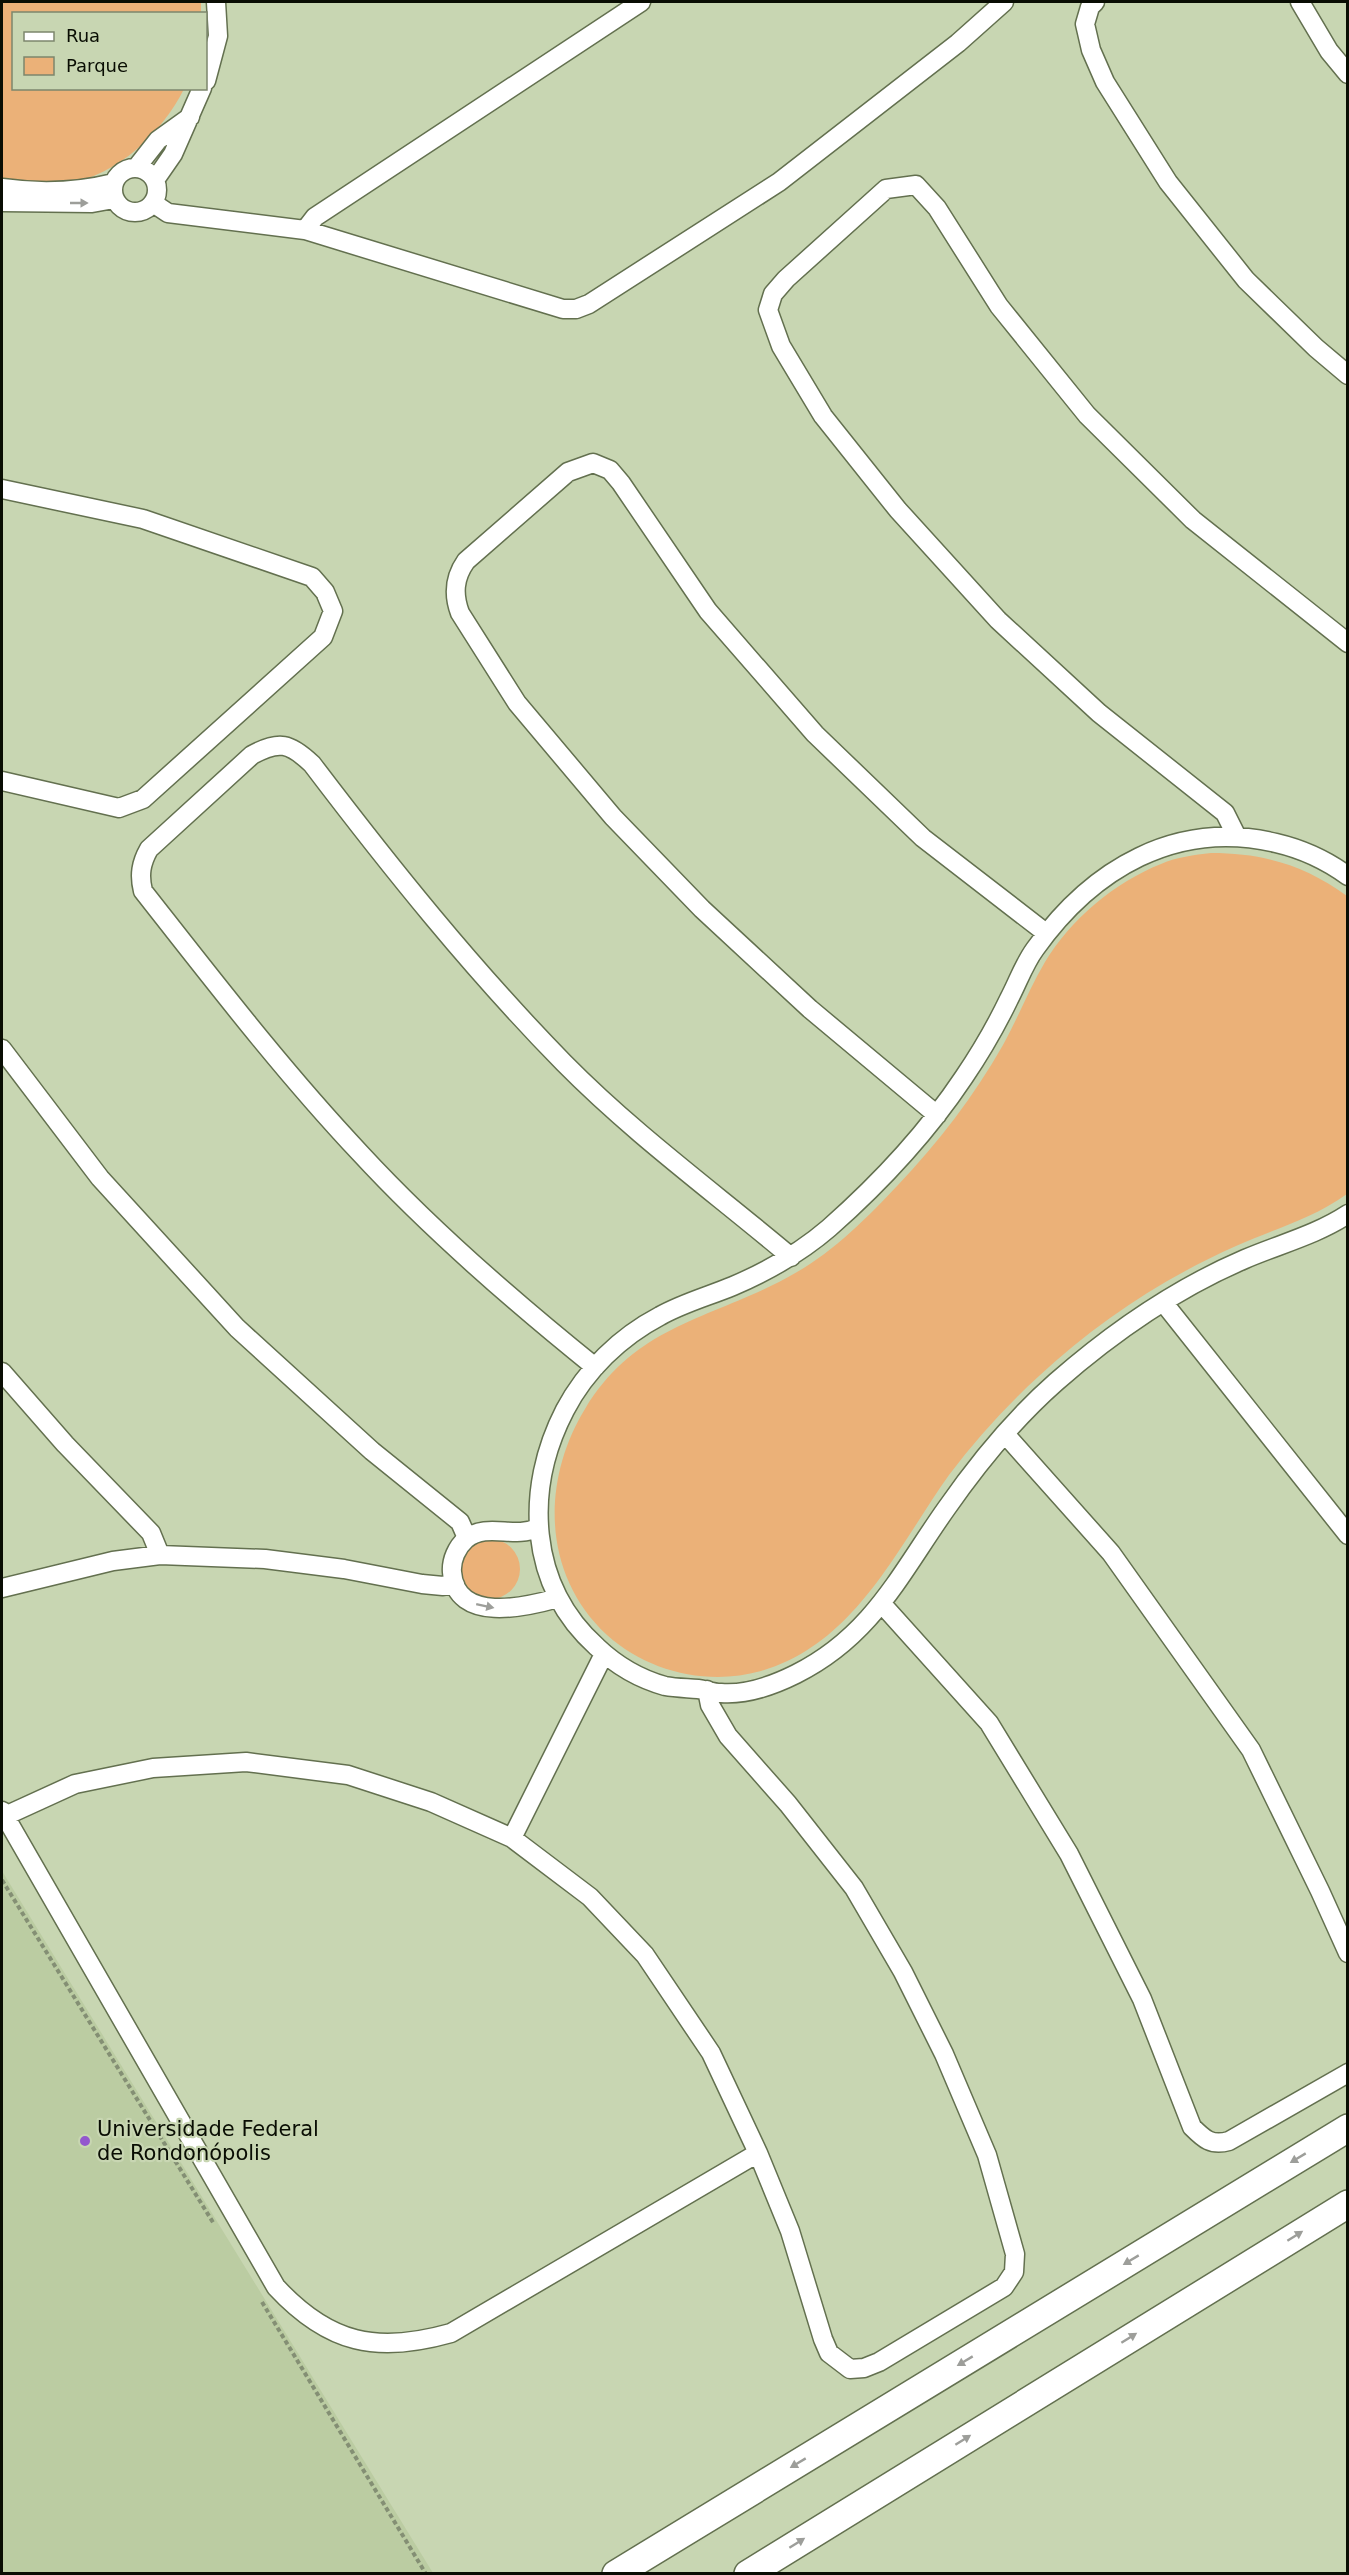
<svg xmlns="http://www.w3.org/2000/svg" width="1349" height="2575" font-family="'DejaVu Sans',sans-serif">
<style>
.built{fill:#bbcca2}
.green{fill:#ebb178}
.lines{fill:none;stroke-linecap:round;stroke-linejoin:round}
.street-casing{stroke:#63704f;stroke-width:21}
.secondary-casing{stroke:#63704f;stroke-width:30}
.path{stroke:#848f74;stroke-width:4;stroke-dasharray:4.5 3;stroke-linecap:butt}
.street{stroke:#fff;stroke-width:18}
.secondary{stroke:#fff;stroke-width:27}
.oneway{fill:#9d9e9a}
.poi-dot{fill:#9357ce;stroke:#c8d6b2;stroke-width:2}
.labels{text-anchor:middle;stroke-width:4.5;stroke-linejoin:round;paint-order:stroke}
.poi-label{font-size:21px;fill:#090d03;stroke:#c8d6b2;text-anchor:start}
</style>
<rect width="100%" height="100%" fill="#c8d6b2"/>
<path class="built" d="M2,1871l332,541 99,161h-431z"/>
<path class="green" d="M2,2h199v11l-187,1v74l170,1c-23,45 -66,86 -118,95 -21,4 -44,2 -64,3z
M1211,853c52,0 94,12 136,43v298c-37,26 -71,34 -111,52 -72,32 -139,76 -197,130 -33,30 -63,63 -90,99 -52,73 -94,169 -188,196 -53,15 -113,1 -154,-36 -65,-60 -66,-154 -22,-226 53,-88 132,-90 212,-137 37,-21 72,-56 101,-87 40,-42 76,-89 105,-140 15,-27 26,-56 42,-83 25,-42 70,-80 116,-98 16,-7 33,-9 50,-11z
M460 1569a30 30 0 1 1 60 0a30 30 0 1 1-60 0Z"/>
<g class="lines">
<g class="street-casing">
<path id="street" d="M1095,2l-5,5 -5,17 6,26 14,32 63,100 78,98 70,68 32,27
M1300,2l29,49 19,23
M206,81l12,-45 -2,-34
M113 190a22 22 0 1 1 44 0a22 22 0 1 1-44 0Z
M136,168l22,-28 32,-23
M155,180l18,-26 29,-66
M2,188c36,5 76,4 112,-5
M2,202l90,1 22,-4
M153,203l15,10 137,17 258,79h13l13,-5 190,-122 179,-139 46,-41
M305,230l10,-13 326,-215
M2,489l141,30 169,58 13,15 8,19 -10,26 -180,162 -24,9 -117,-27
M1237,837l-12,-24 -126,-100 -101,-93 -100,-110 -75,-94 -42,-70 -13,-36 5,-16 13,-15 100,-90 30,-4 21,23 62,98 88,109 106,105 155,123
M1348,876c-22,-16 -46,-27 -72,-33 -100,-24 -184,26 -241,106 -11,15 -17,33 -26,50 -13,27 -28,53 -45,78 -38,57 -84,106 -135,151 -29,25 -61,43 -96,58 -24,10 -50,17 -73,30 -40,21 -74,54 -95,94 -41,79 -37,175 32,237 19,18 43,32 68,39 11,2 22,2 33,3 8,1 15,4 23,4 25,2 53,-8 75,-19 76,-38 104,-100 150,-165 32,-46 68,-90 110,-127 57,-50 119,-93 189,-123 35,-15 71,-24 103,-45
M2,1049l98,129 137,150 135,123 88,71 7,16
M937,1115l-127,-106 -108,-100 -89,-92 -96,-114 -57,-90c-7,-19 -6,-35 6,-52l102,-89 25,-9 17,7 11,13 87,128 107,123 108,104 123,95
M1163,1302l185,233
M595,1367c-82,-66 -163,-136 -235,-214 -78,-83 -147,-173 -217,-262 -4,-16 -2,-28 6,-42l103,-94c27,-15 38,-12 60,9 79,104 160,205 252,299 70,71 151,130 227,194
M2,1372l63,72 86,89 9,22
M1005,1434l106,119 140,197 69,141 28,62
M537,1528c-23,11 -50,-6 -71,11 -9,8 -15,21 -14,33 4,52 74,35 106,26
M2,1588l111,-27 47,-6 105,4 79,10 78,15 21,2 12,-2
M882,1604l107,119 80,131 73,145 50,128c12,12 19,19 37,14l119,-68
M2,1811l274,476c53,57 101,67 175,46l307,-180
M5,1816l70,-32 78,-16 93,-6 102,13 83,27 81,36 78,59 55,58 66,98 47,100 32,78 33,108 6,14 21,16 14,-1 15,-6 125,-75 10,-15 1,-18 -28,-99 -43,-101 -41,-82 -49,-84 -66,-84 -60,-68 -18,-31 -3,-15
M512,1838l92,-184"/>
</g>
<g class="secondary-casing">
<path id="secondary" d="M616,2574l732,-446
M748,2574l600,-370"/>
</g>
<path class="path" d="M2,1880l212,344
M262,2302l164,272"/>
<use href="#street" class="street"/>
<use href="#secondary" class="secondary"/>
</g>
<defs><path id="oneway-solid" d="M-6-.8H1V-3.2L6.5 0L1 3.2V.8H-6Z" transform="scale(1.5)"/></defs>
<g class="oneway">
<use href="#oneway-solid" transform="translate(79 203)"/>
<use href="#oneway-solid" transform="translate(485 1606) rotate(12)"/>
<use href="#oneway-solid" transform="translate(1298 2158) rotate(149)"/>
<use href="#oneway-solid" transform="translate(1295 2236) rotate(-32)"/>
<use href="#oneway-solid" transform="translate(1131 2260) rotate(149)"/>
<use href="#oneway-solid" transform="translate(1129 2338) rotate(-32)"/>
<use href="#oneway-solid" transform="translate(965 2361) rotate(149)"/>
<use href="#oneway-solid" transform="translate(963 2440) rotate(-32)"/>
<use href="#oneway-solid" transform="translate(798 2463) rotate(149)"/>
<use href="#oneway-solid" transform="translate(797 2543) rotate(-32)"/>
</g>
<circle class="poi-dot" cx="85" cy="2141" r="6"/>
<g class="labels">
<g class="poi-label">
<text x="97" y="2136">Universidade Federal<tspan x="97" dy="24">de Rondonópolis</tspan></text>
</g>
</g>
<rect width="1349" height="2575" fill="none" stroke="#090d03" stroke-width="6"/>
<rect x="12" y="12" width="195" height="78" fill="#c8d6b2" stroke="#7c866c" stroke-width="1.5"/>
<rect x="24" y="32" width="30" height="9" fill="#ffffff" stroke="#7c866c" stroke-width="1.5"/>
<text x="66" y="42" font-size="18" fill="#090d03">Rua</text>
<rect x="24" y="57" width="30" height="18" fill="#ebb178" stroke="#7c866c" stroke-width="1.5"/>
<text x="66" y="72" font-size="18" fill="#090d03">Parque</text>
</svg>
